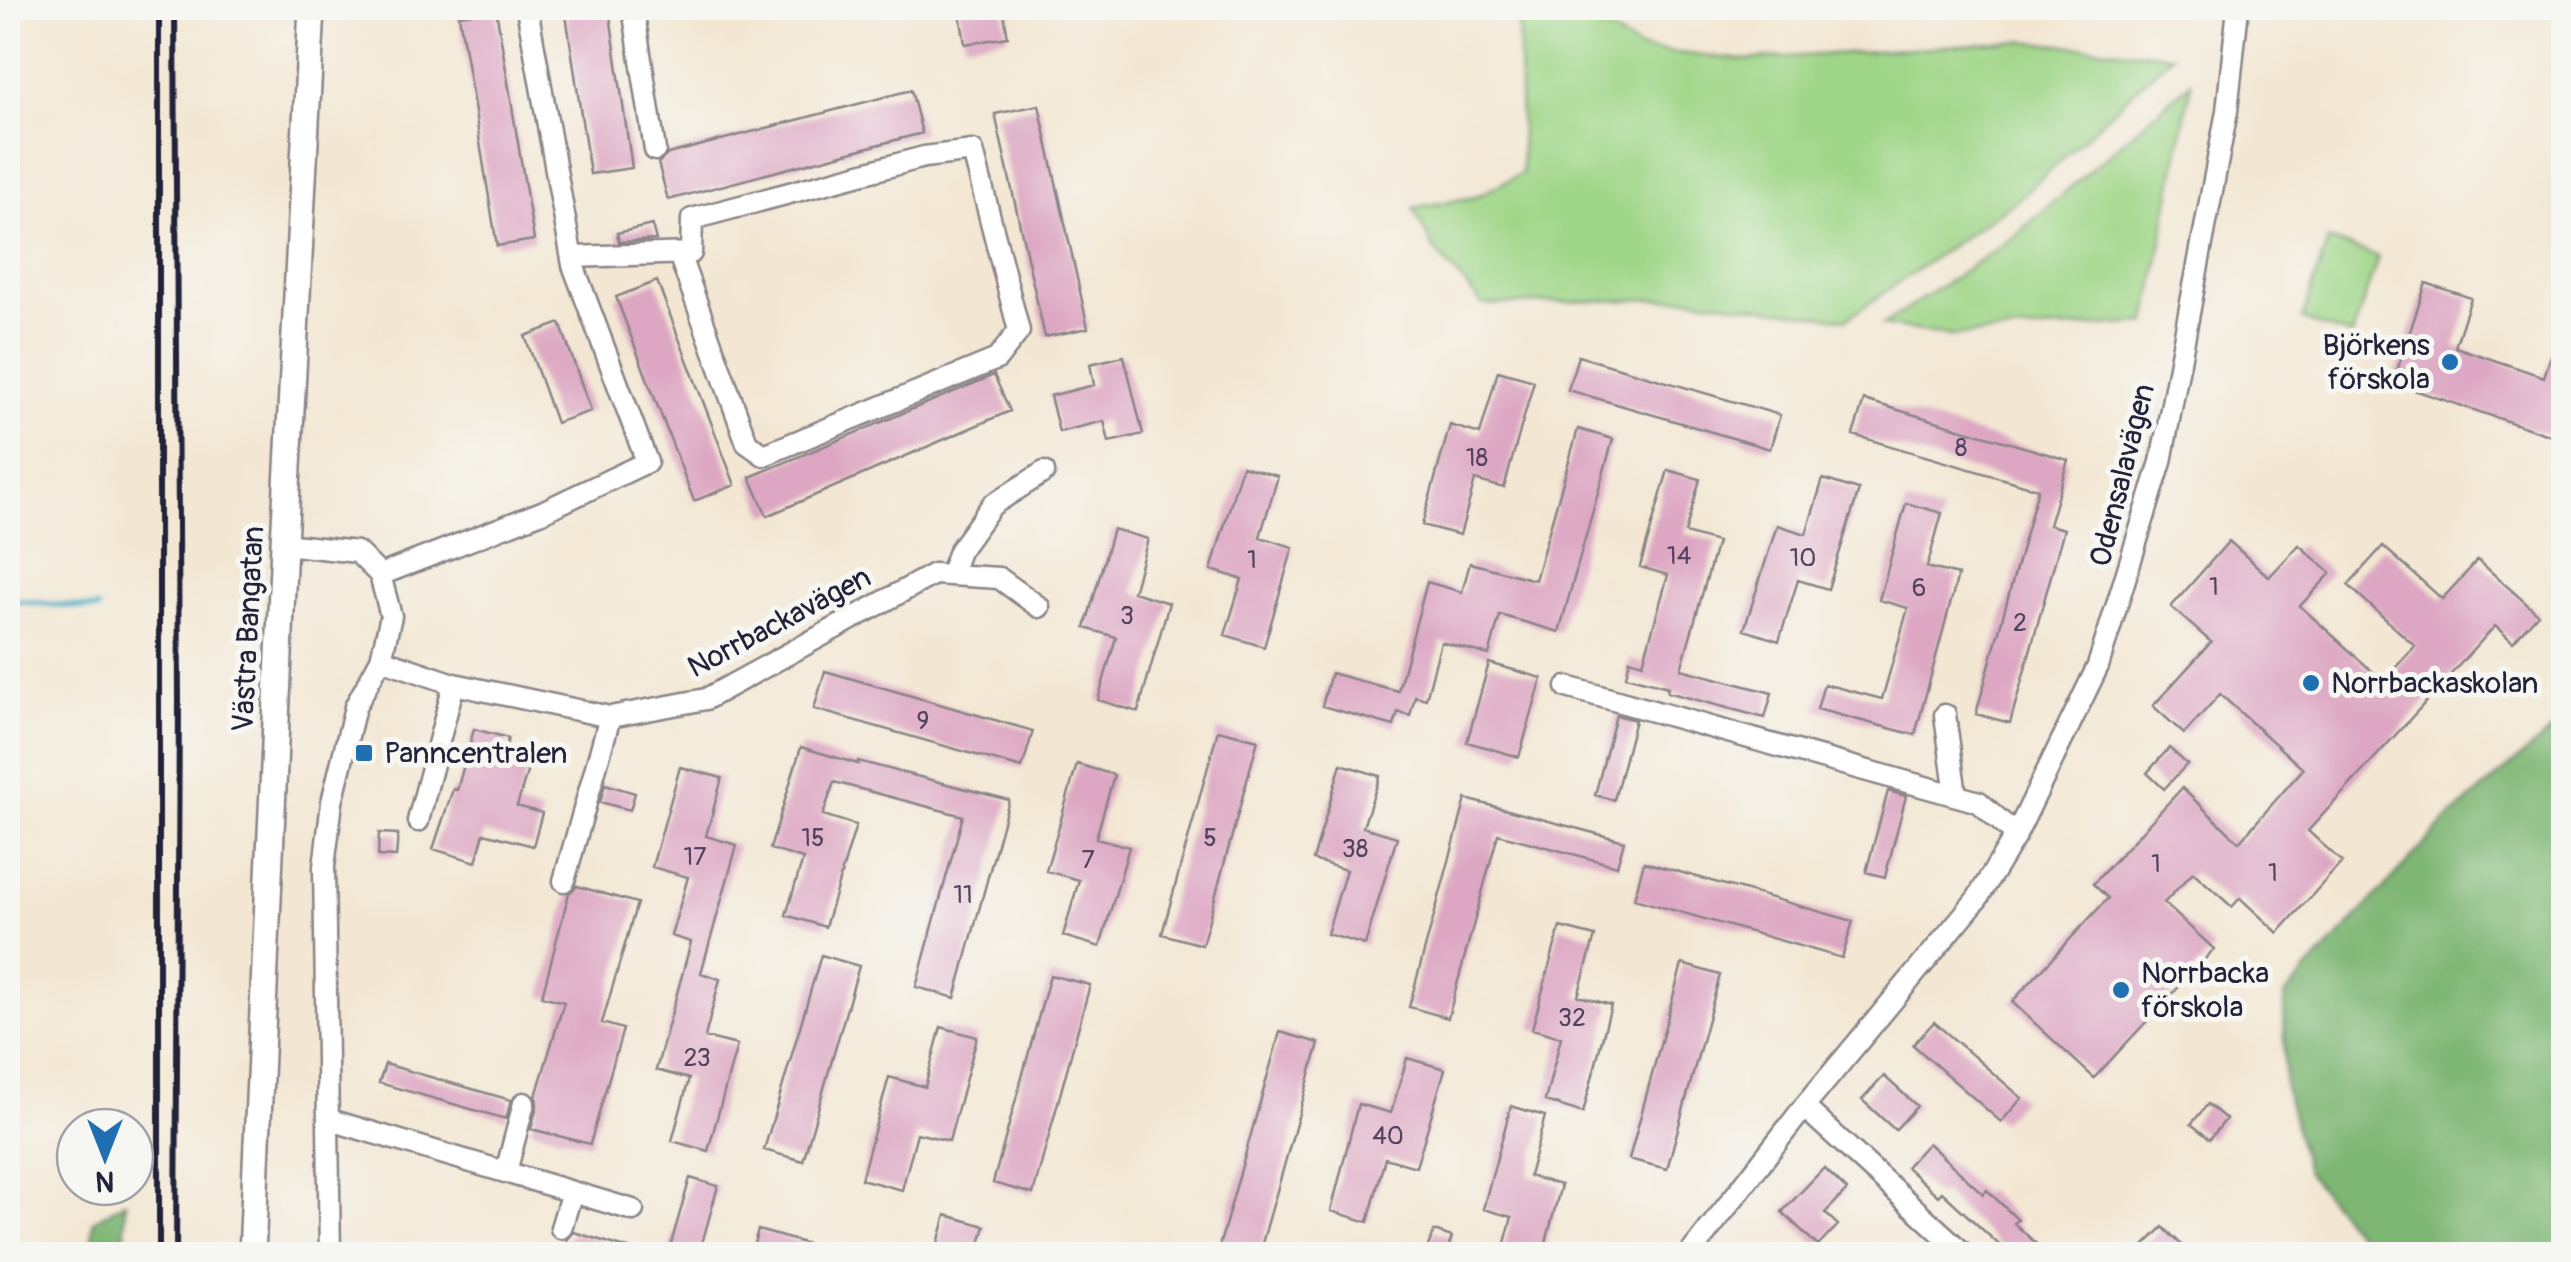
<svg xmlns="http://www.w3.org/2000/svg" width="2571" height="1262" font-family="Pangolin,sans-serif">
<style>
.green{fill:#9ed586;stroke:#607c60;stroke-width:2.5}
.forest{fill:#7eb673;stroke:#506c57;stroke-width:2.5}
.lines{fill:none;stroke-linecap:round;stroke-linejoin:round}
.stream{stroke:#45aec4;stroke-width:6}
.building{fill:#dda7c3}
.minor-casing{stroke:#8a8487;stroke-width:25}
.tertiary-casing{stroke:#8a8487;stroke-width:30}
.minor{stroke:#fff;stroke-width:20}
.tertiary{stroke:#fff;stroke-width:25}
.rail{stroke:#22223b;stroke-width:6}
.poi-dot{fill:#1f6fb2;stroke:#f6f6f2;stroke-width:4}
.labels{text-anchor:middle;stroke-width:10;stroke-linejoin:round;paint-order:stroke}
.number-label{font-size:25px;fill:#51435d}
.poi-label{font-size:30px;fill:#22223b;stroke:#f6f6f2;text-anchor:start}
.street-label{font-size:30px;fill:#22223b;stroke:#f6f6f2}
</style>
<rect width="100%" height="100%" fill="#f6f6f2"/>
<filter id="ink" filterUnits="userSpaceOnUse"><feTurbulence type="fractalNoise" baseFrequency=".01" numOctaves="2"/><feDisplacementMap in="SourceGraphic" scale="20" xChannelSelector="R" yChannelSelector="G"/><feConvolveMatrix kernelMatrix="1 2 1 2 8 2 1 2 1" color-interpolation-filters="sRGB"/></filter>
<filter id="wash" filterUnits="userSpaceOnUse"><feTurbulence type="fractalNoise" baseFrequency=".0048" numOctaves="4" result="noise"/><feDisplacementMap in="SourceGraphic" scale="40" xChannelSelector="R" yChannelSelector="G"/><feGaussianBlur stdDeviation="2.25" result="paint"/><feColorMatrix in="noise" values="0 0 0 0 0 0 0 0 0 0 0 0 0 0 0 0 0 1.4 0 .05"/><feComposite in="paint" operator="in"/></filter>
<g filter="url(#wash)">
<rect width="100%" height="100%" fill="#f3e7d3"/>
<path class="green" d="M1518,8h52l70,41 103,11 278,-19 151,14 -151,142 -175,122 -155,-21 -208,7 -49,-56 -21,-41 62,-11 47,-24z
M2191,82l-44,241 -196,13 -68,-11 128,-86z
M2328,240l50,17 -26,79 -50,-16z"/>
<path class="forest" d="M2563,721v533h-174l-25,-11 -58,-72 -21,-82 -1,-93 162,-175z
M125,1202v52h-33l1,-33z"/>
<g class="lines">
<path class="stream" d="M8,600l90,9"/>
</g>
<g id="blocks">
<path class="building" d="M565,8h44l23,160 -42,6z
M959,8h44l5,29 -43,7z
M496,9l38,231 -37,6 -38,-231z
M911,90l11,43 -254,67 -10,-37 10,-9z
M1039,105l49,223 -43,9 -50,-223z
M652,225l4,15 -37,2 -2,-9z
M657,281l78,204 -41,16 -78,-204z
M2426,283l45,15 -16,49 89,30 16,-48 4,1v110l-171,-57z
M560,323l31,88 -35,12 -31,-87z
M1124,356l19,78 -34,8 -5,-21 -45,11 -9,-36 44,-11 -4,-21z
M1578,356l202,59 -10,34 -202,-59z
M1498,371l36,10 -30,107 -29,-8 -15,55 -38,-10 28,-100 30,9z
M994,375l16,36 -243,105 -17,-39z
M1864,400l204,60 -19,65 15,4 -54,194 -34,-9 62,-225 -185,-54z
M1578,429l35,10 -54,193 -59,-17 -11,40 -48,-13 -15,57 -11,-3 -5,20 -12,-4 -4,14 -72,-20 9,-33 67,18 29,-109 35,10 8,-29 65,17z
M1242,466l36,10 -18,61 33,10 -29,100 -39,-12 17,-56 -31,-9z
M1668,470l32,9 -15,54 32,9 -36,127 91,24 -7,25 -98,-26 1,-5 -42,-11 4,-17 13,4 25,-88 -28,-8z
M1823,479l36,11 -31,99 -30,-9 -19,61 -35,-11 33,-105 29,9z
M1906,503l36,10 -15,54 31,8 -43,160 -98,-26 7,-25 58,15 26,-91 -29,-8z
M1113,529l35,10 -15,53 36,11 -31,109 -40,-12 18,-63 -31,-9z
M2229,541l40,36 30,-32 32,28 -31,33 83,75 32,-35 -67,-61 35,-39 59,53 36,-39 60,54 -25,28 -18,-16 -187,205 34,31 -64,71 -38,-35 -8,9 -39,-35 -29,31 50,46 -120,129 -82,-76 96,-104 -15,-14 89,-96 57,54 64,-73 -83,-75 -36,40 -31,-28 58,-64 -40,-35z
M1489,663l53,15 -23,79 -52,-15z
M825,671l208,60 -11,37 -208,-59z
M1616,715l19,5 -21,80 -19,-5z
M474,729l34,9 -4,17 26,7 -13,44 25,7 -9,33 -49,-13 -8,29 -43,-13 20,-60 4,1z
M1218,730l40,10 -56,205 -40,-11z
M801,747l57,17v-3l151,39 -54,198 -39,-11 47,-171 -129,-34 -11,33 33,10 -31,102 -39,-12 17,-56 -33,-10z
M2169,748l18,16 -23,25 -17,-16z
M1077,764l37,11 -18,63 33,9 -29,100 -37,-11 16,-56 -33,-9z
M1341,764l39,12 -17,51 34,10 -32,108 -38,-11 19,-64 -33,-10z
M680,767l42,11 -16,58 31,9 -36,128 19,6 -15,58 32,8 -29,106 -36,-10 17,-62 -33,-9 35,-128 -20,-6 17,-59 -36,-10z
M605,784l30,9 -5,17 -30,-8z
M1888,791l18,5 -21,81 -19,-5z
M1466,799l158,42 -7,25 -119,-32 -50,184 -39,-11z
M379,833l19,1 -2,23 -18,-1z
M1644,862l209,59 -11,37 -208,-59z
M577,886l60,17 -35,120 21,6 -33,115 -59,-15 6,-23 -1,-10 28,-94 -22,-6 27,-103z
M1560,927l35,9 -17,60 33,9 -28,108 -38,-12 16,-64 -29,-8z
M821,955l38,11 -56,195 -39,-11z
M1682,964l38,11 -53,194 -38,-10z
M1050,975l40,10 -57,209 -40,-11z
M1934,1022l88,76 -21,24 -88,-77z
M941,1027l36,10 -28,104 -32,-8 -15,57 -41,-11 28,-102 36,10z
M1280,1032l39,11 -60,211h-42z
M1407,1058l38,11 -29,98 -31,-9 -17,64 -37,-11 27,-107 33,9z
M385,1064l126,36 -5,19 -127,-36z
M1884,1076l33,30 -22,24 -33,-30z
M2208,1104l18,15 -16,20 -19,-15z
M1511,1106l34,10 -16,60 32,9 -18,69h-41l10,-37 -29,-8z
M1928,1143l55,51 4,-4 31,30 -4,3 33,31h-38l-67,-62 -4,4 -32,-29z
M1824,1168l23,22 -22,23 13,12 -20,21 -36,-34z
M690,1178l28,8 -19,68h-31z
M946,1215l39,11 -8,28h-42z
M2163,1227l28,27h-55z
M758,1230l67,19 -1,5h-73z
M1434,1231l18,6 -6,17h-21z
M574,1232l58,18v4h-69l4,-14z"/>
</g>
</g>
<g filter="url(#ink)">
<use href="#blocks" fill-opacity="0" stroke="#8a8487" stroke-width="2.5"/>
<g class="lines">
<g class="minor-casing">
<path id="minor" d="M633,8l22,142
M572,257l119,-4 1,-34 232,-62 49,-6 46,180 -22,28 -233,96 -17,-12 -68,-189
M284,544l73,8 23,23 11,41 -10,43 -26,48 -23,95 -8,65 6,387
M951,573l8,-22 33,-46 52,-33
M380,575l162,-63 105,-50 -74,-197 -46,-257
M381,659l73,25 156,33 96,-18 228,-125 65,4 40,29
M1567,687l412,115 37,33
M1945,715l11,80
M418,821l36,-137
M564,881l46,-164
M1804,1107l160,147
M330,1120l303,90
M506,1172l18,-69
M561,1228l11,-36
M1690,1254l114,-147 173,-208 39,-64 82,-169 63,-204 66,-351 11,-103"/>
</g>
<g class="tertiary-casing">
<path id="tertiary" d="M252,1254l32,-710 28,-536"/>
</g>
<use href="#minor" class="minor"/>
<use href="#tertiary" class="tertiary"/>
<path class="rail" d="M159,8v1246
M175,8l4,692 -3,554"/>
</g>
</g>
<g class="poi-dot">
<circle cx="2450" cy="362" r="10"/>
<circle cx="2311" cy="683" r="10"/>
<rect x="354" y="743" width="20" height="20" rx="5"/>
<circle cx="2121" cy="990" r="10"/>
</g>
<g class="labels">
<g class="number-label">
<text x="1961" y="456">8</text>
<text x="1477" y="466">18</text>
<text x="1679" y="564">14</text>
<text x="1803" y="566">10</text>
<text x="1252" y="568">1</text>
<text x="2214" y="595">1</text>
<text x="1919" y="596">6</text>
<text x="1127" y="624">3</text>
<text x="2020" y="631">2</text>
<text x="923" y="729">9</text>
<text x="813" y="846">15</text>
<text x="1210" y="846">5</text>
<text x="1355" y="857">38</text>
<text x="695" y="865">17</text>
<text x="1088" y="868">7</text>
<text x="2156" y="872">1</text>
<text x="2273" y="881">1</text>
<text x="963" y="903">11</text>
<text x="1572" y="1026">32</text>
<text x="697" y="1066">23</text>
<text x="1388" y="1144">40</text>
</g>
<g class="poi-label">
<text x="2430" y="355" text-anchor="end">Björkens<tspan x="2430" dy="34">förskola</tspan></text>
<text x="2331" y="693">Norrbackaskolan</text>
<text x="384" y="763">Panncentralen</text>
<text x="2141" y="983">Norrbacka<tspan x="2141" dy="34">förskola</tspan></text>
</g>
<g class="street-label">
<text transform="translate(2122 475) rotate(-76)" y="10">Odensalavägen</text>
<text transform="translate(779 622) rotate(-28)" y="10">Norrbackavägen</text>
<text transform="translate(248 629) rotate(-87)" y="10">Västra Bangatan</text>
</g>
</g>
<rect width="2571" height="1262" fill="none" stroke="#f6f6f2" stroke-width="40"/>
<g transform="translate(105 1157) rotate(180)"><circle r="48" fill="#f6f6f2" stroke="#a1a1a9" stroke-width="2.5"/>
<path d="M0-8L18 38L0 25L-18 38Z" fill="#1f6fb2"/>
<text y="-15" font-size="28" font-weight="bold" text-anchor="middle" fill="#22223b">N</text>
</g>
</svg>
